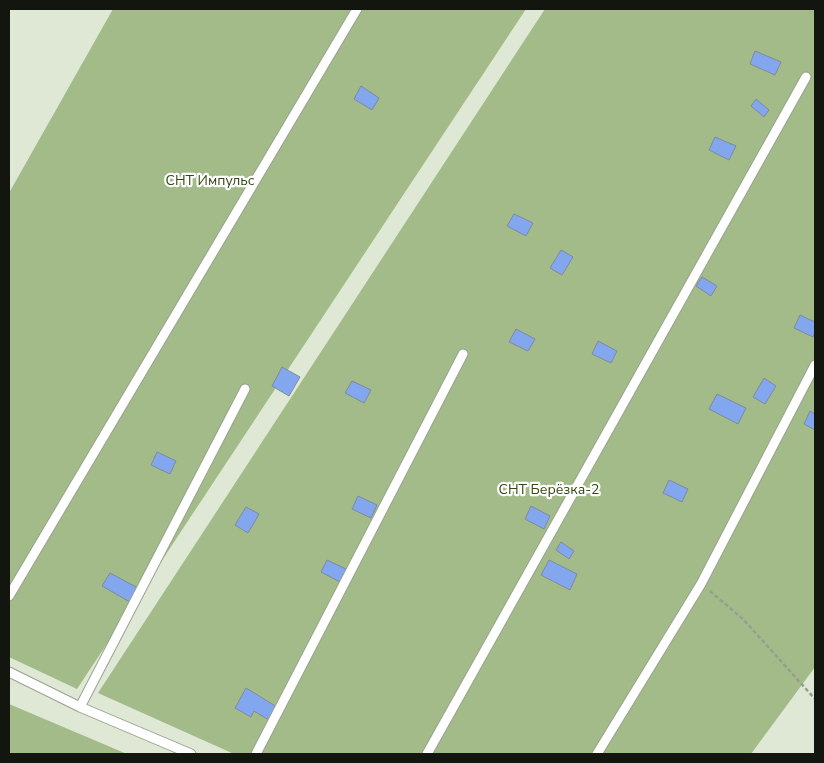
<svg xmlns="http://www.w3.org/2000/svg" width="824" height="763" font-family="'Nunito Sans',sans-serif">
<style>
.green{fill:#a2bb88}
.building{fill:#83a7ee;stroke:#808a9c}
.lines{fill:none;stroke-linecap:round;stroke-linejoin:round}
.lane-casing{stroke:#99a390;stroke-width:11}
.path{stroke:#979e8f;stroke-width:2.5;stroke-dasharray:4 2.5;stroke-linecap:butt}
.lane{stroke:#fff;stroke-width:9}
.labels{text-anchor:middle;stroke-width:4.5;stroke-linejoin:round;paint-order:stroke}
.park-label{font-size:14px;fill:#334912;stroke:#fff}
</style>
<rect width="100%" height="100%" fill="#dee8d4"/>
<path class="green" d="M113,9h413l-449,680 -68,-32v-464z
M545,9h270v658l-64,87h-517l-136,-61z
M9,704l118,50h-118z"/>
<path class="building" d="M755,51l26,11 -6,13 -25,-11z
M361,86l18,12 -7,12 -18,-11z
M756,99l13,11 -5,7 -13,-11z
M715,137l21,9 -7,14 -20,-10z
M514,214l19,9 -7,13 -19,-10z
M561,250l12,7 -11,18 -12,-7z
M702,277l15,9 -6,10 -15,-10z
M800,315l15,7v10l-2,5 -19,-9z
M516,329l19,10 -7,12 -19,-9z
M598,341l19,10 -6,12 -19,-9z
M282,367l18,10 -11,19 -17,-10z
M764,378l12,8 -11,18 -12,-7z
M352,381l19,9 -7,13 -19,-10z
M717,394l29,14 -8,16 -29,-15z
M810,411l5,3v16l-11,-6z
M157,452l19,9 -6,13 -19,-9z
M669,480l19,9 -6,13 -19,-9z
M358,496l19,9 -6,13 -19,-9z
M531,506l19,10 -6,13 -19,-10z
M246,507l13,7 -11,19 -13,-8z
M561,542l13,9 -5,8 -13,-9z
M327,560l19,9 -6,13 -19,-10z
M549,560l28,14 -7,16 -29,-15z
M110,573l28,15 -8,14 -28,-16z
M246,688l31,19 -8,13 -15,-9 -3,6 -16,-9z"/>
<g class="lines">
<g class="lane-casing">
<path id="lane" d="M9,596l348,-587
M9,672l71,35 111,47
M80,707l165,-318
M256,754l207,-400
M427,754l379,-677
M597,754l104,-170 114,-219"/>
</g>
<path class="path" d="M710,591l34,29 71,79"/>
<use href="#lane" class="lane"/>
</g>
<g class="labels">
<g class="park-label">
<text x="210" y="185">СНТ Импульс</text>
<text x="549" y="494">СНТ Берёзка-2</text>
</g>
</g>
<rect width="824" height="763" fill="none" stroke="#13160f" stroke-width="20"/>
</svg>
